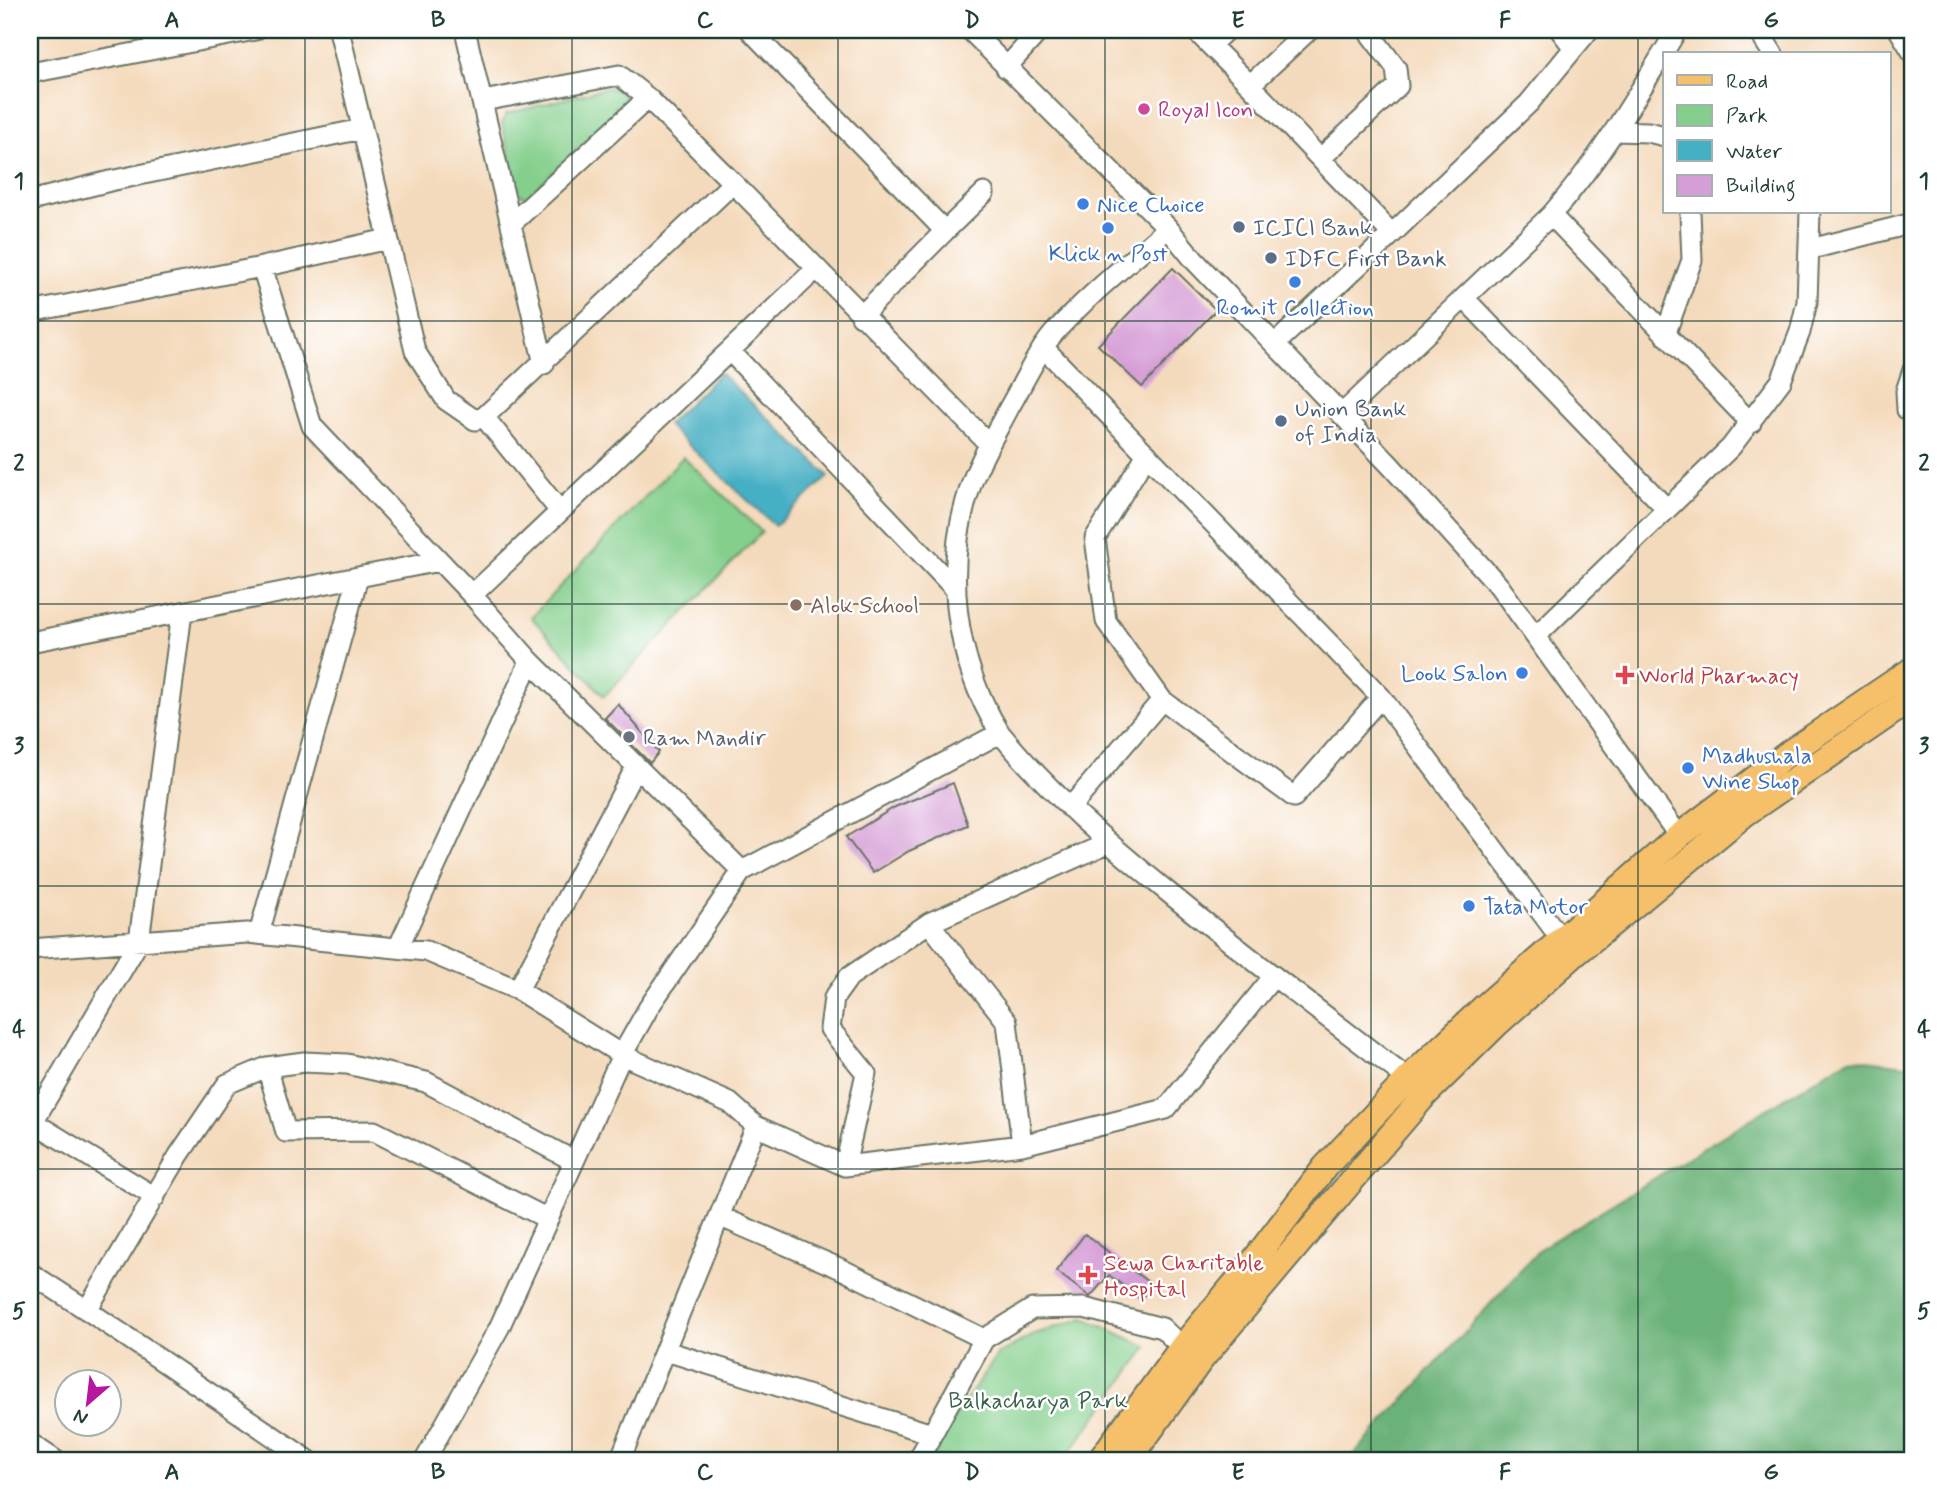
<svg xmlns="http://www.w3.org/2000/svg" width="1943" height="1490" font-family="Mynerve,sans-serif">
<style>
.green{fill:#84cf8c;stroke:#528660;stroke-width:2}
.forest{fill:#6bb278;stroke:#457856;stroke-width:2}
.water{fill:#45afc3;stroke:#32767c;stroke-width:2}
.building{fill:#d69ed6}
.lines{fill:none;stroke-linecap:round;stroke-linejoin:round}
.minor-casing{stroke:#6a7464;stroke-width:23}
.major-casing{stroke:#6a7464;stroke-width:28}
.minor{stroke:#fff;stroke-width:19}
.major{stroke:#f6c06b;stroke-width:24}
.grid{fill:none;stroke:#1f3d34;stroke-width:2;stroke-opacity:0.55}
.hotel-dot{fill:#d1479c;stroke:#fff;stroke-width:2.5}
.shop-dot{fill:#3f7fe0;stroke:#fff;stroke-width:2.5}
.service-dot{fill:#5c6f8a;stroke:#fff;stroke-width:2.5}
.education-dot{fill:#8d6e63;stroke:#fff;stroke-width:2.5}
.health-dot{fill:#e0444e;stroke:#fff;stroke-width:2.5}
.worship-dot{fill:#6b7280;stroke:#fff;stroke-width:2.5}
.labels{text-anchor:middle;stroke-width:5;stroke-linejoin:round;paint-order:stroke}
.hotel-label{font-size:23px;fill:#b23c85;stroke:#fff;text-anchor:start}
.shop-label{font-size:23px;fill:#366cbe;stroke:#fff;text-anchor:start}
.service-label{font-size:23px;fill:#4e5e75;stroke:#fff;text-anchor:start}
.education-label{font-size:23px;fill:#785e54;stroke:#fff;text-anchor:start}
.health-label{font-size:23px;fill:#be3a42;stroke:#fff;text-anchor:start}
.worship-label{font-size:23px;fill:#5b616d;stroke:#fff;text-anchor:start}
.park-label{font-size:23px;fill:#38624a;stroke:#fff}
.neatline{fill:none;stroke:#1f3d34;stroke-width:2.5}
.grid-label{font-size:23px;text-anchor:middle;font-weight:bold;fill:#1f3d34}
</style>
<rect width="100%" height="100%" fill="#fff"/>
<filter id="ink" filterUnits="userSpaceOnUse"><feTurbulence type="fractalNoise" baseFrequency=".0143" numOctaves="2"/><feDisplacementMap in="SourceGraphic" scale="14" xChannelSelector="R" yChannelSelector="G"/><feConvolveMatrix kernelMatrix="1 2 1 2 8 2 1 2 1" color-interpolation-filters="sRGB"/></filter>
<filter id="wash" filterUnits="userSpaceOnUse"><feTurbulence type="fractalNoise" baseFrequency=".00686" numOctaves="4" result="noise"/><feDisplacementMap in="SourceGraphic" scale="28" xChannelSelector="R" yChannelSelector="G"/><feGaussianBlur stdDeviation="1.57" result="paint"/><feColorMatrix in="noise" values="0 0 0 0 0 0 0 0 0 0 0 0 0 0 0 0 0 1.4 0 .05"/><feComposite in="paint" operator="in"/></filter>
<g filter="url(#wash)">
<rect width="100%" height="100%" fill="#f4dabc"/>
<path class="green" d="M609,87l13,5 3,6 -4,12 -94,87 -8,-3 -17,-70 4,-10z
M683,457l79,75 -158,164 -73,-79z
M1084,1318l64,29 -84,113h-132l20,-39 46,-67 37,-20z"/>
<path class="forest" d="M1850,1058l63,8v394h-564l192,-212z"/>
<path class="water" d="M720,373l109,103 -54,50 -108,-101z"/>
<g id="blocks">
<path class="building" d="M1173,268l43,42 -74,77 -44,-42z
M618,704l41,48 -9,11 -45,-45z
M953,783l15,42 -59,26 -36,22 -27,-36 49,-30z
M1085,1234l67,51 -11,14 -32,-24 -19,22 -34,-26z"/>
</g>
</g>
<g filter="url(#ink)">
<use href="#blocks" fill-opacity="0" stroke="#6a7464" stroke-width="2"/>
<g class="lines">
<g class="minor-casing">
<path id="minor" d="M339,30l76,321 31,49 29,20 9,-3 249,-234 256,261
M465,30l79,334
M750,30l195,201 -84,85
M970,30l198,198 27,33 195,204 109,121 180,250
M1195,30l55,55 59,-55
M1899,30l14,23
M1764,40l9,14
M1210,45l16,-15
M1574,48l15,-18
M1006,68l34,-38
M30,73l225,-43
M1250,85l142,149 -117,110
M483,101l136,-26 29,23 85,85
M1615,131l33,1 17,4
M1321,158l77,-72 -2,-18 -29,-38
M30,201l80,-20 252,-52
M1551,215l200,208
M511,224l137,-126
M945,231l39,-38
M1392,234l137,-131 45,-55 -14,-18
M1811,249l102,-26
M262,267l126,-28
M1464,298l203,211
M30,312l232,-45 50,159 160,169 344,-326
M1665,335l27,-75 -2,-48
M1043,347l338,350 180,242
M730,351l226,239
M1913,370l-7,21 1,19 6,-3
M1342,414l209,-199c50,-57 87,-121 126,-185
M484,417l75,93
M1147,454l-52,84 11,83 56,79
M472,595l58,66
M1537,635l194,-188 50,-66 19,-49 7,-30 3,-90
M30,642l409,-81
M1000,733c50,61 109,111 169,160 78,64 159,125 239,186
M1070,808l92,-108 132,97 87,-100
M929,923l78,99 15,123
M259,934l99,-357
M398,948l132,-287 212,210
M30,949l217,-16 179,18 92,39 104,65 108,48 26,23 -136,334
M518,990l118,-223
M267,1067l19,65 88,-1 174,88
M756,1126l89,40 177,-21 144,-36 108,-133
M845,1166l21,-93 -36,-44 4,-31 15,-21 80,-54 179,-80
M155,1197l-122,-75 106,-181 43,-329
M721,1217l118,51 145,71
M30,1273l57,37 92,-155 48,-71 40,-17 37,-5 43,2 79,18 148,79
M87,1310l221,150
M666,1351l266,83
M30,1443l25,17
M425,1460l74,-132 123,-273 27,-48 93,-136 258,-138c-46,-74 -58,-167 -28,-251 10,-27 25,-51 38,-76 14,-24 26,-52 44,-73 34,-38 76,-71 114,-105
M918,1460l66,-121 48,-30 52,-1 78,20 20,19"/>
</g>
<g class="major-casing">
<path id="major" d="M1100,1460l82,-113 70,-84 73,-96 83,-88 76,-72 195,-171 111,-84 123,-83
M1129,1460l71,-99 148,-176 77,-90 73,-72 76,-68 172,-142 167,-115"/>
</g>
<use href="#minor" class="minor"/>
<use href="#major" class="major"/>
</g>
</g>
<path class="grid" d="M305,30v1430M572,30v1430M838,30v1430M1105,30v1430M1371,30v1430M1638,30v1430M30,321h1883M30,604h1883M30,886h1883M30,1169h1883"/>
<circle class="hotel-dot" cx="1144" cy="109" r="7"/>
<g class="shop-dot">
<circle cx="1083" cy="204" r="7"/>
<circle cx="1108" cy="228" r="7"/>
<circle cx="1295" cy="282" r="7"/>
<circle cx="1522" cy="673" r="7"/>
<circle cx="1688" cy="768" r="7"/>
<circle cx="1469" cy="906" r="7"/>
</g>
<g class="service-dot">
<circle cx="1239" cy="227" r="7"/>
<circle cx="1271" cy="258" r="7"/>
<circle cx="1281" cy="421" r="7"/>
</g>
<circle class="education-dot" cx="796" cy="605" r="7"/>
<g class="health-dot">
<path d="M1621.5 664.5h7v7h7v7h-7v7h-7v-7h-7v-7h7z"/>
<path d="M1084.5 1264.5h7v7h7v7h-7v7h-7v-7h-7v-7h7z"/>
</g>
<circle class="worship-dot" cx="629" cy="737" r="7"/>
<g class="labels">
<g class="hotel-label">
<text x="1158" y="117">Royal Icon</text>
</g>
<g class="shop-label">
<text x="1097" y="212">Nice Choice</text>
<text x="1108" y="261" text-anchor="middle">Klick n Post</text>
<text x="1295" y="315" text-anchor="middle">Romit Collection</text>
<text x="1508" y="681" text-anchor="end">Look Salon</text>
<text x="1702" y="763">Madhushala<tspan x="1702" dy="26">Wine Shop</tspan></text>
<text x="1483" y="914">Tata Motor</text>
</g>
<g class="service-label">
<text x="1253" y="235">ICICI Bank</text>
<text x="1285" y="266">IDFC First Bank</text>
<text x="1295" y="416">Union Bank<tspan x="1295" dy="26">of India</tspan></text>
</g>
<g class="education-label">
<text x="810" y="613">Alok School</text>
</g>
<g class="health-label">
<text x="1639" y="683">World Pharmacy</text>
<text x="1104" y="1270">Sewa Charitable<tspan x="1104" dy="26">Hospital</tspan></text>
</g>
<g class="worship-label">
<text x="643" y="745">Ram Mandir</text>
</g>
<g class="park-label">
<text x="1038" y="1408">Balkacharya Park</text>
</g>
</g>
<rect width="1943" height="1490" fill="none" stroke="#fff" stroke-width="77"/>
<rect x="1663" y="52" width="228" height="161" fill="#ffffff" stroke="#a5b1ae" stroke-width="2"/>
<rect x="1677" y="75" width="35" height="10" fill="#f6c06b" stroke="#a5b1ae" stroke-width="2"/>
<text x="1726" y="88" font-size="21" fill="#1f3d34">Road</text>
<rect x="1677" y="105" width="35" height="21" fill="#84cf8c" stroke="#a5b1ae" stroke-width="2"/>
<text x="1726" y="122" font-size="21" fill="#1f3d34">Park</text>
<rect x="1677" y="140" width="35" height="21" fill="#45afc3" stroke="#a5b1ae" stroke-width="2"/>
<text x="1726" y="158" font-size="21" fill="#1f3d34">Water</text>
<rect x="1677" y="175" width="35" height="21" fill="#d69ed6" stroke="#a5b1ae" stroke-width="2"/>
<text x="1726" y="192" font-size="21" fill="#1f3d34">Building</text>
<g transform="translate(88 1403) rotate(208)"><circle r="33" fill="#ffffff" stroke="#a5b1ae" stroke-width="2"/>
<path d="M0-5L12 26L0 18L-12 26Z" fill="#b5179e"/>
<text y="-10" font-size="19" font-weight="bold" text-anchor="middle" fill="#1f3d34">N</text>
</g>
<rect x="38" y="38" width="1866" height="1414" class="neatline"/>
<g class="grid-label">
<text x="172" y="27">A</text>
<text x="438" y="27">B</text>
<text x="705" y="27">C</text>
<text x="972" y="27">D</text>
<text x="1238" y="27">E</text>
<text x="1505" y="27">F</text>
<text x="1771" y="27">G</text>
<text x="19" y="188">1</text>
<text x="1924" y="188">1</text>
<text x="19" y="470">2</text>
<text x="1924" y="470">2</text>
<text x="19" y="753">3</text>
<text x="1924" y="753">3</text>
<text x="19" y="1036">4</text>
<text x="1924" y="1036">4</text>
<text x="19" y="1318">5</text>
<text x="1924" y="1318">5</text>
<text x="172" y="1479">A</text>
<text x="438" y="1479">B</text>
<text x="705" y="1479">C</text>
<text x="972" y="1479">D</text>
<text x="1238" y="1479">E</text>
<text x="1505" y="1479">F</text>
<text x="1771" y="1479">G</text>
</g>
</svg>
